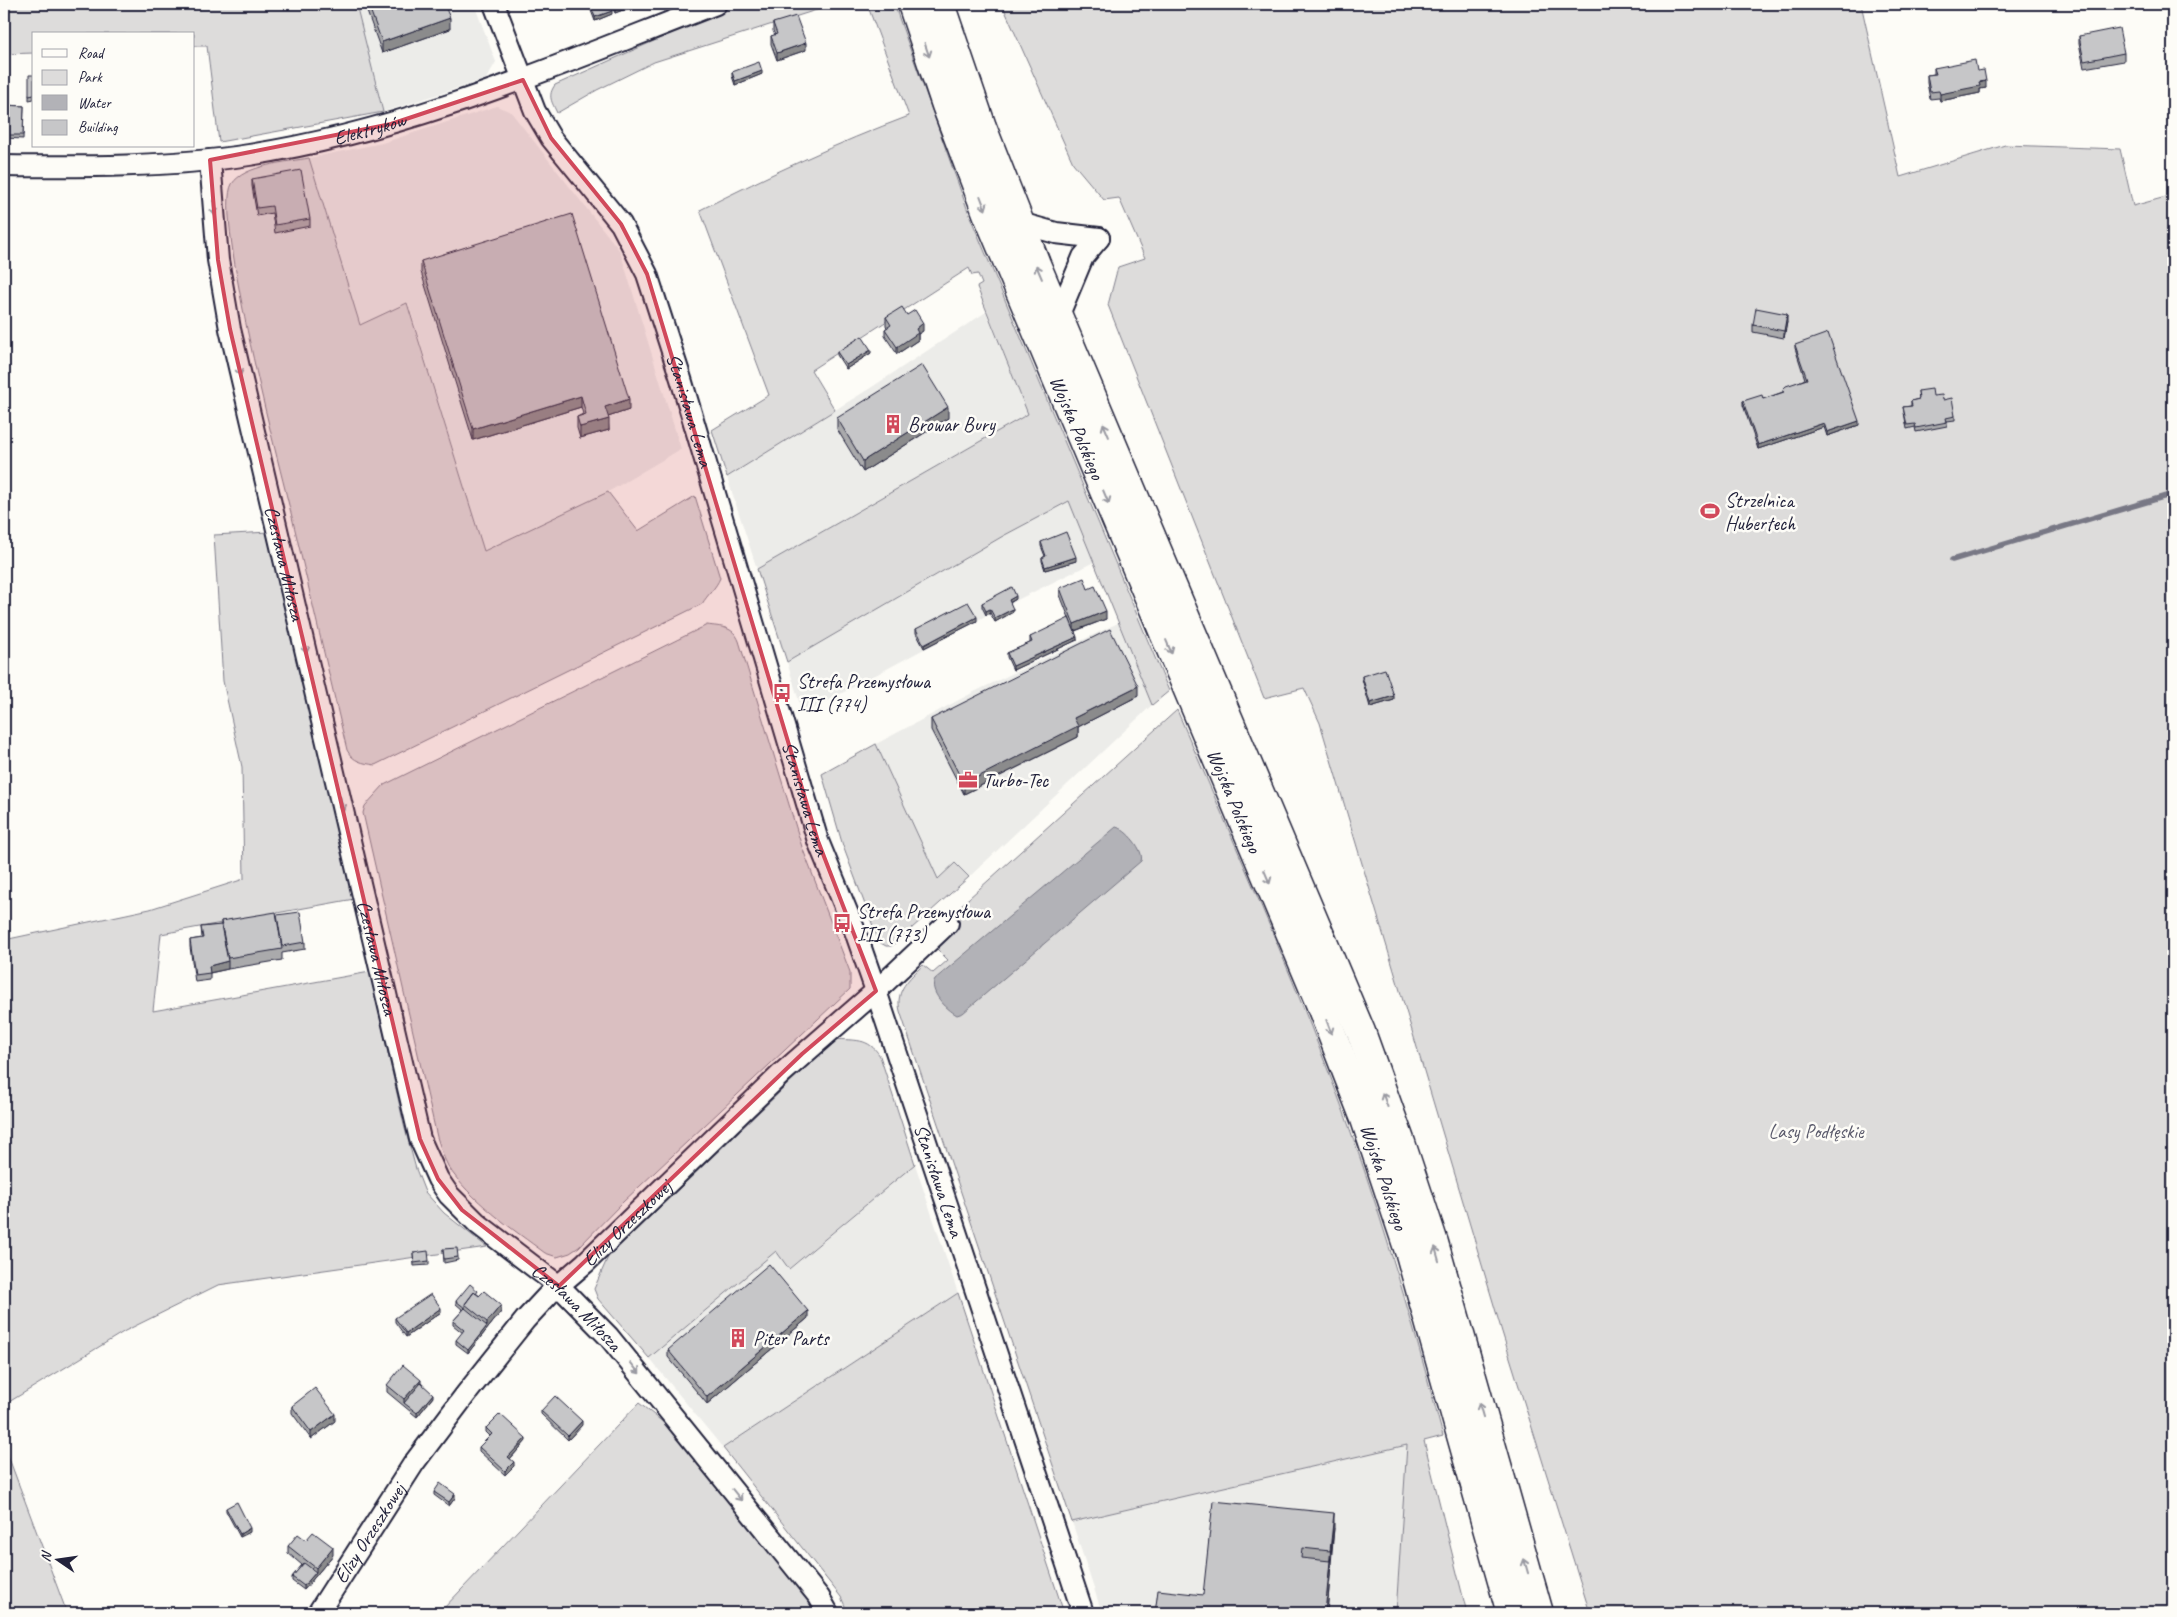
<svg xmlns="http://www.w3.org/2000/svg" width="2177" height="1617" font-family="Caveat,sans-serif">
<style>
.built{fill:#ecece9}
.green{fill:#dddcdb;stroke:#807f8b}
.water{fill:#b2b2b7;stroke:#787885}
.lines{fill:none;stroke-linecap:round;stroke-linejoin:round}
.stream{stroke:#787885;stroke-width:5.5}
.street-casing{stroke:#22223b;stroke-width:24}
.primary-casing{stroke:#22223b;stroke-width:31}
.street{stroke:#fdfcf7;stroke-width:20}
.primary{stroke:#fdfcf7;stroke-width:28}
.wall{fill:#aaaaac;stroke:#22223b}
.shaded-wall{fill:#8b8b8c;stroke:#22223b}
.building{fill:#c6c6c8;stroke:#22223b}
.oneway{stroke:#9a9aa2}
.marked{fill:#d1495b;fill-opacity:0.2;stroke:#d1495b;stroke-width:4;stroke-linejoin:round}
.labels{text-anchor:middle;stroke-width:5;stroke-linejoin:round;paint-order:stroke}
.street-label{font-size:20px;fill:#22223b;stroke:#fdfcf7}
.poi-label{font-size:20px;fill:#22223b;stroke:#fdfcf7;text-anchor:start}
.park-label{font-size:20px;fill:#5a5a6b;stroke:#fdfcf7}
</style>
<rect width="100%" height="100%" fill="#fdfcf7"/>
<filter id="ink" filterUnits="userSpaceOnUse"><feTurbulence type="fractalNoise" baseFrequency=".02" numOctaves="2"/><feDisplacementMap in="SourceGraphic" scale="10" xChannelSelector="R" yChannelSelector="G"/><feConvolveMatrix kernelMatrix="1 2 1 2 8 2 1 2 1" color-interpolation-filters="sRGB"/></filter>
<g filter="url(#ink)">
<path class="built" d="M356,4h118l22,58 -10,17 -103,33z
M497,106l14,6 109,139 61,198 -73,43 -124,59 -76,-248 -48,22 -51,-167 73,-15z
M986,312l42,102 -271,155 -30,-92 145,-90z
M1069,501l25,61 -103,51 -188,101 -16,-52 216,-126z
M1118,623l34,82 -183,172 -14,-14 -17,17 -62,-136 98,-52z
M915,1164l43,129 -235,155 -74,-90 127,-107 14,18z
M1408,1445l-12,168h-294l-30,-91z"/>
<path class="green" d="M4,4h352l27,108 -164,30 -12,-96h-13v-12h-160v19l-30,1z
M737,4h98l-181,58 -57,28 -40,23c-5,-11 -10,-17 -2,-28z
M867,4h27l75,210 200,477 -17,14 -83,-204 -66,35 -216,126 -30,-93 271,-155 -51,-127 5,-3 -4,-10 -6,1 -3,-7 -158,102 24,40 -108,67 -15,-47 57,-35 -69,-185c69,-35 137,-67 209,-94z
M1002,4h859l39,173 105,-32 115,4 13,57 40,-11v1418h-583l-88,-281 -182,-609 -16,-35 -40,10 -156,-393 10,-38 27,-9 -26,-60 -15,2 -31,-37z
M309,158l51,167 47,-22 77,248 124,-59 30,39 57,-35 25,82c-4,10 -12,16 -18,26l-327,161c-12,-2 -22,-3 -28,-15 -18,-78 -37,-155 -55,-233 -12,-49 -79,-300 -60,-333 12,-19 56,-22 77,-26z
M269,532l85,367 -193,35 -8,77 217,-39 34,153 12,44 9,23 19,21 43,34 -269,38 -93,46 -121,74v-465l146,-31 94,-30 -2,-112 -19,-86 -9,-146z
M707,625c14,2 26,1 32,16l63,206 48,125v17l-227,213 -44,45 -9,6 -13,4 -12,-4c-31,-23 -77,-54 -97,-87 -5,-9 -8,-20 -11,-29l-74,-324 2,-7 19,-21z
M1177,710c52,121 105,240 152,363 46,118 81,240 114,363l-19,5 43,172h-71l11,-168 -335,77 -172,-511c-5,-21 9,-32 23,-46l10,8 15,-13 -18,-18 7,-15z
M876,744l62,135 17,-16 14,14 -77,69h-6l-7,-4 -36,-96 -21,-72z
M835,1039c20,2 33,-2 45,17l35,108 -126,105 -13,-18 -127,107 -51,-59 -4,-10 14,-32z
M958,1293l106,320h-216l-7,-16 -118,-149z
M639,1403l30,24 139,173 6,13h-370l-2,-3z
M4,1445l63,168h-63z"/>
<path class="water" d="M1116,827c10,2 29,24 25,34l-178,152 -6,2c-11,-6 -29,-24 -22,-36z"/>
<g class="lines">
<path class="stream" d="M1952,560l221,-66"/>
<g class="street-casing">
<g id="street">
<path id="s1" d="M494,4l41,107 16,27 70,86 26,50 34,105 137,462 37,90 21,60 207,622"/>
<path id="s2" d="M210,160l8,100 12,69 190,810 18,40 11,16 29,29 81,62 50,51 210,260 9,16"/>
<path id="s3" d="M4,166c79,1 166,1 245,-11 163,-25 314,-92 467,-151"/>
<path d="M1020,223l36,10 43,5"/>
<path d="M1058,317l25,-60 16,-19"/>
<path id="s4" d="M318,1613l96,-150 52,-69 59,-74 26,-28 34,-29 196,-189 95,-83 72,-68"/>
</g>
</g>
<g class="primary-casing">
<g id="primary">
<path id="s5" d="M912,4l34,101 41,108 332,788 46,118 45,135 101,359"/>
<path d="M940,4l42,123 54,137 325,768 40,111 33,100 105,370"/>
</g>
</g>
<use href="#street" class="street"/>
<use href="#primary" class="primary"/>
</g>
<path class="wall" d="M365,4h79l6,25 -68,24 -17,-47z
M590,4l22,10 -17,7 -5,-13z
M611,4h17v4l-13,5z
M773,23l33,27 -29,10 -6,-16v-8l4,-1 -2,-4z
M2079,36l45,17v8l-40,7 -5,-25z
M1934,68l43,3 9,17 -6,1v4l-40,8 -1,-3 -9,1 -3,-16v-8l7,-1z
M732,72l30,2 -27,11 -3,-9z
M34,75v24l-5,1v-4z
M4,105l20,1 -1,33 -19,-1z
M252,179l58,40v7l-35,7 -3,-20 -15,3 -5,-30z
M421,261l208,149 -21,7 1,13 -29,8 -3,-10v-11l6,-3 -2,-7 -108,33 -52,-168z
M907,315l16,16 -5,3v6l-21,14 -12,-18v-7l2,-1 -1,-3v-8z
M1787,322l-3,16 -31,-6v-7z
M1795,345l64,80 -32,11 -3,-9 -66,22 -15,-44v-4l20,-2 20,-7v-3l22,-10 -10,-31z
M837,352l34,1 -25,16 -9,-14z
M1918,391l25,9 12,16v4l-8,1v5l-31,6 -1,-5 -8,2 -4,-22 8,-1v-5l8,-2z
M837,418h111l-85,54 -26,-43z
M1041,542l35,19 -31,9 -3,-9v-3l3,-2 -4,-10z
M1060,588l28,1 18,30 -31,12 2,9 -64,30 -6,-13v-4l23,-10v-6l43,-9 -13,-33z
M1016,599l-6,4 3,9 -18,10 -5,-9 -4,2 -4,-8v-4z
M977,621l-53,27 -8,-15v-4z
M1362,676l32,24 -24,7 -8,-28z
M1138,696l-60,31v10l-114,57 -33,-64v-11z
M277,915l28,27v7l-23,4v7l-54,9 -18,4v7l-15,2 -5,-35v-7l12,-2 -1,-11 20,-2v-4z
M443,1249l15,8v3l-14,3z
M413,1253l16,8v4l-15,1z
M478,1294v1l23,17 -33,41 -12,-9v-4l7,-7 -10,-8v-4l10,-11 -7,-6v-3z
M441,1312l-35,25 -11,-15v-4z
M808,1318l-101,86 -39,-47v-7z
M421,1383l12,14 -16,20 -30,-25v-7z
M292,1406l43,15 -24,18 -19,-26z
M541,1411l41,14 -14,15 -27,-26z
M486,1428l40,13 -16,18 4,7 -9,9 -26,-24v-4l11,-11 -4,-4z
M434,1492l21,6 -6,8 -15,-11z
M226,1508l24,24 -10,5 -14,-26z
M1334,1528l-7,85h-172l48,-18z
M306,1540l27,15 -29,35 -12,-9v-4l10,-12 -14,-12v-7z"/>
<path class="shaded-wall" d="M628,4v4l-13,5v-4z
M612,11v3l-17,7v-4z
M450,18v11l-68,24v-11z
M806,43v7l-29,10v-7z
M762,71v3l-27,11v-4z
M1986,81v7l-6,1v4l-40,8v-7z
M1787,314v8l-3,16v-7z
M923,323v8l-5,3v6l-21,14v-7l19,-18z
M871,350v3l-25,16v-4z
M581,396v11l-108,33v-11z
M629,399v11l-24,8v-11z
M948,407v11l-85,54v-11z
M609,419v11l-29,8v-11z
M1859,421v4l-32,11v-4z
M1824,423v4l-66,22v-4z
M1076,557v4l-31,9v-3z
M1016,596v3l-7,4v-3z
M990,609v4l-4,2v-4z
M1013,609v3l-18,10v-4z
M1106,611v8l-32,12v-7z
M977,617v4l-53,27v-3z
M1077,637v3l-64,30v-4z
M1138,686v10l-60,31v10l-114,57v-10l110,-66z
M1394,696v4l-24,7v-4z
M228,961v8l-19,4v-7z
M501,1305v7l-33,41v-3l19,-24v-4z
M441,1308v4l-35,25v-4z
M808,1311v7l-101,86v-7z
M421,1380v7l-17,16v-4z
M433,1394v3l-16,20v-4z
M335,1414v7l-24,18v-7z
M582,1421v4l-14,15v-4z
M526,1438v3l-18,20v-4z
M514,1462v4l-9,9v-4z
M455,1494v4l-6,8v-4z
M1334,1513v15l-4,36v11l-3,38h-2z
M250,1528v4l-10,5v-3z
M333,1547v8l-29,35v-4l12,-14v-4z"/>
<path class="building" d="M368,4h76l6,14 -68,24z
M590,4h20l2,7 -17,6z
M613,4h15l-13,5z
M796,16l10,27 -29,10 -6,-17 6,-2 -4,-11z
M2119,28l5,25 -40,8 -5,-25z
M1975,60l2,11 7,-1 2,11 -7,1 1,4 -40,8 -1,-3 -9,1 -3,-17 9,-1 -2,-6z
M759,62l3,9 -27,10 -3,-9z
M29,75h5v20l-5,1z
M4,105l20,1 -1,29h-19z
M301,170l9,49 -35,6 -3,-19 -15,2 -5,-29z
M572,214l57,185 -24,8 4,12 -29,8 -3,-10 9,-3 -5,-18 -108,33 -52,-168z
M902,307l5,8 8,-5 8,13 -7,6 2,4 -21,14 -12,-18 6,-4 -5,-8z
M1756,308l31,6 -3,17 -31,-6z
M1828,333l31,88 -32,11 -3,-9 -66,22 -15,-44 19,-6 1,4 21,-7 -1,-3 3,-3 21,-7 -12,-34z
M862,336l9,14 -25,15 -9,-13z
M922,365l26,42 -85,54 -26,-43z
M1932,389l1,7 9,-1 1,5 9,-2 3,18 -9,2 1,4 -31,6 -1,-4 -8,1 -4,-18 9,-1 -1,-5 8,-2 -1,-8z
M1066,532l10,25 -31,10 -3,-9 4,-2 -5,-14z
M1084,578l4,11 7,-3 11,25 -32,13 -14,-36z
M1012,587l4,9 -7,4 4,9 -18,9 -5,-9 -4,2 -4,-8z
M968,602l9,15 -53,28 -8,-16z
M1069,618l8,19 -64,29 -6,-13 25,-11 -2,-5z
M1110,629l28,57 -64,32 4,8 -114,58 -33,-65z
M1385,669l9,27 -24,7 -8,-27z
M276,912l6,37 -54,9 -7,-37z
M300,912l5,30 -23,4 -5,-31z
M221,925l7,36 -19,5 1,7 -15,2 -5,-35 13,-2 -2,-11z
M457,1248l1,9 -14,2 -1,-10z
M428,1251l1,10 -15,2 -1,-10z
M769,1264l39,47 -101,86 -39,-47z
M470,1284l8,7 -2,3 -2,-2 -9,12v4l-9,-7z
M484,1291l17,14 -14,17 -22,-18 9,-12 5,4z
M431,1294l10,14 -35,25 -11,-15z
M465,1308l22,18 -19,24 -12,-10 8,-10 -11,-9z
M403,1365l18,15 -17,19 -17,-14z
M421,1383l12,11 -16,19 -13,-10z
M315,1388l20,26 -24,18 -19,-26z
M555,1396l27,25 -14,15 -27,-25z
M500,1414l26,24 -18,19 6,5 -9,9 -26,-24 13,-13 -6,-6z
M440,1483l15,11 -6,8 -15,-10z
M1213,1501l121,12 -4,38 -28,-3 -1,10 29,3 -5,52h-106l-16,-1v1h-48l3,-23 45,5z
M237,1502l13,26 -10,6 -14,-26z
M313,1532l20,15 -17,21 -28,-22 10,-12 8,6z
M304,1563l12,9 -12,14 -12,-9z"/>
<defs><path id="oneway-shaft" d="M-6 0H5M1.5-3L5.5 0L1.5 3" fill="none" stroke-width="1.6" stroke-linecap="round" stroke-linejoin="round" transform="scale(1.25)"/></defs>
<g class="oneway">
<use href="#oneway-shaft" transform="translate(927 50) rotate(71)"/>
<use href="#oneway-shaft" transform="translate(983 203) rotate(69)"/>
<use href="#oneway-shaft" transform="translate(214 208) rotate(85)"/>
<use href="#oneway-shaft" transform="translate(1039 272) rotate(-113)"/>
<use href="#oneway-shaft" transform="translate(239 368) rotate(77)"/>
<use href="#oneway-shaft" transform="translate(1106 430) rotate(-113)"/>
<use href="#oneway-shaft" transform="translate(1106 497) rotate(67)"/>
<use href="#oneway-shaft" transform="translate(305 646) rotate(77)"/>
<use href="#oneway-shaft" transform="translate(1169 647) rotate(67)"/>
<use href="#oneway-shaft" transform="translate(342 804) rotate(77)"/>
<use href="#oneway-shaft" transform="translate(1267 877) rotate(67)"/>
<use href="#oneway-shaft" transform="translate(1329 1027) rotate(69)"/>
<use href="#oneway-shaft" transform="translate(1385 1100) rotate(-110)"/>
<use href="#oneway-shaft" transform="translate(1437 1254) rotate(-106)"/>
<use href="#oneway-shaft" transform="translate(635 1368) rotate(51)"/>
<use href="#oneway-shaft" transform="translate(1481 1410) rotate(-106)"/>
<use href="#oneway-shaft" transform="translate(737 1495) rotate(51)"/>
<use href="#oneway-shaft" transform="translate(1526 1566) rotate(-106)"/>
</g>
</g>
<path class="marked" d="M523,80l28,58 70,86 26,50 171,567 58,150 -74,63 -243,232 -97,-76 -24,-31 -18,-40 -190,-810 -12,-69 -8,-100 181,-36z"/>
<defs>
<g id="building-bare" transform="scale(1.5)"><path d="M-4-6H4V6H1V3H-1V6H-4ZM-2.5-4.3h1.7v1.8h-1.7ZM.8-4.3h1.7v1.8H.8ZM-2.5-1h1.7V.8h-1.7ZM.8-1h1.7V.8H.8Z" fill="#d1495b" stroke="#fdfcf7" stroke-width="2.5" paint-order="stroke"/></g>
<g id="stadium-bare" transform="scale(1.5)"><path d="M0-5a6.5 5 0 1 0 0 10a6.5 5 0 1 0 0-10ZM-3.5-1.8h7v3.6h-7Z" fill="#d1495b" stroke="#fdfcf7" stroke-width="2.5" paint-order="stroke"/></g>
<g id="bus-bare" transform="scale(1.5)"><path d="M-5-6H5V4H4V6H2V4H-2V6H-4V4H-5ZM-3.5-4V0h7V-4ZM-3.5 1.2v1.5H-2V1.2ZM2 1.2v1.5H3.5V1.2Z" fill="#d1495b" stroke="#fdfcf7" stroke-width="2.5" paint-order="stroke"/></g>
<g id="office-bare" transform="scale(1.5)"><path d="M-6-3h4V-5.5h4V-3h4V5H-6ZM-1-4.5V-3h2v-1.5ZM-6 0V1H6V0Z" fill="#d1495b" stroke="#fdfcf7" stroke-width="2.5" paint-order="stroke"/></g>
</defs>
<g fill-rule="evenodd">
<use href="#building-bare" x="893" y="424"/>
<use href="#stadium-bare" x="1710" y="511"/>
<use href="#bus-bare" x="782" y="693"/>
<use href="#office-bare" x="968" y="780"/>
<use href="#bus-bare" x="842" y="923"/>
<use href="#building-bare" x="738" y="1338"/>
</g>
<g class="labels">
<g class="street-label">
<text dy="7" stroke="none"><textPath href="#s3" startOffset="369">Elektryków</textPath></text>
<text dy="7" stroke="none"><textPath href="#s1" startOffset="456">Stanisława Lema</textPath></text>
<text dy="7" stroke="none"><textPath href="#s5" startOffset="455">Wojska Polskiego</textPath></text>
<text dy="7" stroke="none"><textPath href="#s2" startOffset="411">Czesława Miłosza</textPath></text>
<text dy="7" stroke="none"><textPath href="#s1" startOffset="861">Stanisława Lema</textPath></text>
<text dy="7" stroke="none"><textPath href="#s5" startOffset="860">Wojska Polskiego</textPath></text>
<text dy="7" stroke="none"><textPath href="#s2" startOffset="816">Czesława Miłosza</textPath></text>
<text dy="7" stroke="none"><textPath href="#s5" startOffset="1265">Wojska Polskiego</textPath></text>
<text dy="7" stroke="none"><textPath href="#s1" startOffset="1266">Stanisława Lema</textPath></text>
<text dy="7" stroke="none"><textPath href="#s4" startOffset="500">Elizy Orzeszkowej</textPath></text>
<text dy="7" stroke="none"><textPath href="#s2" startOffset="1236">Czesława Miłosza</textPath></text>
<text dy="7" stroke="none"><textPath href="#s4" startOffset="95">Elizy Orzeszkowej</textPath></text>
</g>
<g class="poi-label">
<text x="908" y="431">Browar Bury</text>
<text x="1725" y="507">Strzelnica<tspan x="1725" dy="23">Hubertech</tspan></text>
<text x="797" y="688">Strefa Przemysłowa<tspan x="797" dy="23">III (774)</tspan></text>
<text x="983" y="787">Turbo-Tec</text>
<text x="857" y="918">Strefa Przemysłowa<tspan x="857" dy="23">III (773)</tspan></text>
<text x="753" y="1345">Piter Parts</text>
</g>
<g class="park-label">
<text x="1816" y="1138">Lasy Podłęskie</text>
</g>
</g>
<rect width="2177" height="1617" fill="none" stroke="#fdfcf7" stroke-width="20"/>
<rect x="10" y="10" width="2157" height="1597" fill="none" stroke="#22223b" stroke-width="2" filter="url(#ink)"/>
<rect x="32" y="32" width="162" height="115" fill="#fdfcf7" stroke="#a5a5ac"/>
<rect x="42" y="49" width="25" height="8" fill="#fdfcf7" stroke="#a5a5ac"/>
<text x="78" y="58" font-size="15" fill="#22223b">Road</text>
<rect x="42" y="70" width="25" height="15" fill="#dddcdb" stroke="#a5a5ac"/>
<text x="78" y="82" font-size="15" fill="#22223b">Park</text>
<rect x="42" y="95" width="25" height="15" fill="#b2b2b7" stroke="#a5a5ac"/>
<text x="78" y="108" font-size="15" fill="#22223b">Water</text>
<rect x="42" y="120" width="25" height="15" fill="#c6c6c8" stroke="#a5a5ac"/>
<text x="78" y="132" font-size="15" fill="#22223b">Building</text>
<g transform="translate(58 1560) rotate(283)" stroke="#fdfcf7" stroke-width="4" paint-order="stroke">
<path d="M0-4L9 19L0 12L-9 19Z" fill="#22223b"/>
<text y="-8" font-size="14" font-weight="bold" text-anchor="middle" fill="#22223b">N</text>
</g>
</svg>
